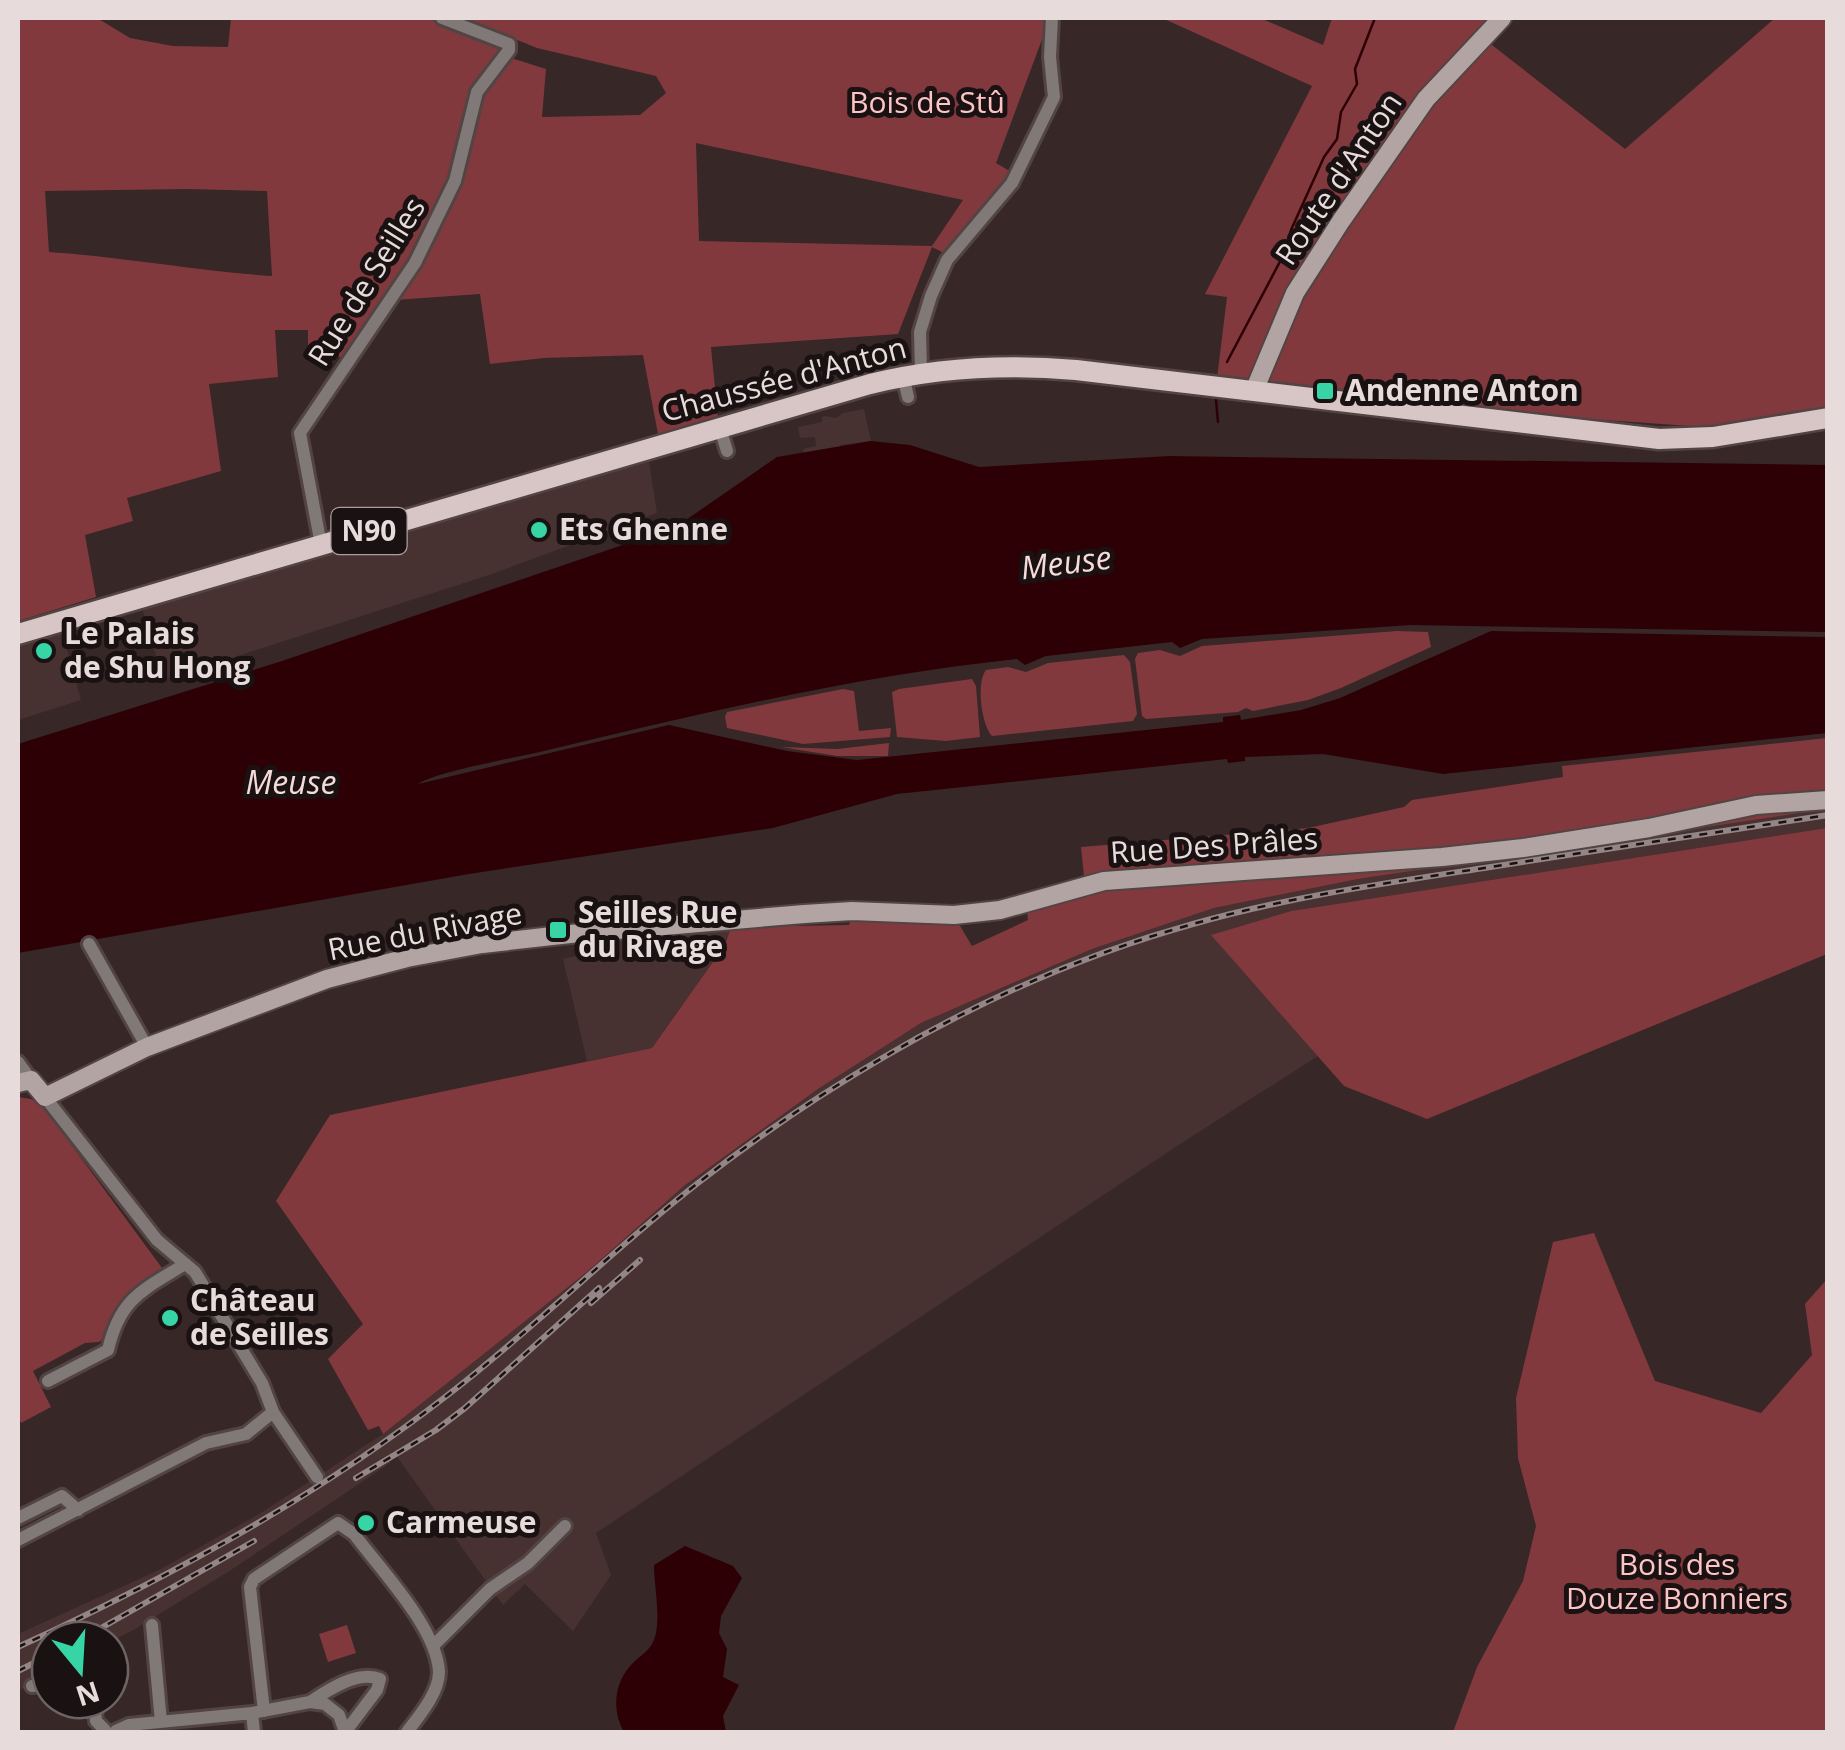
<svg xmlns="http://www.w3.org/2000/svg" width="1845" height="1750" font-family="'Open Sans',sans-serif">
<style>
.built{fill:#483131}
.green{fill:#82393d;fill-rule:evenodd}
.water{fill:#2d0005}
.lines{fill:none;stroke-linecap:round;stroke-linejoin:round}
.stream{stroke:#2d0005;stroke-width:2.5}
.street-casing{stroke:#534444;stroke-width:18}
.secondary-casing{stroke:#534444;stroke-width:22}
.primary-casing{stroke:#534444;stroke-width:25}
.street{stroke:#817878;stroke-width:12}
.secondary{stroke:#b2a4a3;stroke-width:18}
.primary{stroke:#d8c5c5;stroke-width:20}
.rail-casing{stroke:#948686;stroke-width:6}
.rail{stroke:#1a1212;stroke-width:2.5;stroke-dasharray:8;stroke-linecap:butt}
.poi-dot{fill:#37d4a6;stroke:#1a1212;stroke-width:4}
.labels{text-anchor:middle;stroke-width:10;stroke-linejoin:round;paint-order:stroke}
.shield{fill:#1a1212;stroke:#aa9f9f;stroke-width:2.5}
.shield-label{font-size:28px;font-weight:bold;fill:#e7dcdb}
.park-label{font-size:30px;fill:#fcc4c5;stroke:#1a1212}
.street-label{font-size:30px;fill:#e7dcdb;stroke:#1a1212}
.poi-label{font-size:30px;font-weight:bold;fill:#e7dcdb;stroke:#1a1212;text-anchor:start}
.water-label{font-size:32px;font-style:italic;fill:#f7dada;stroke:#1a1212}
</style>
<rect width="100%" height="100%" fill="#372727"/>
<path class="built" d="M864,409l7,32 -31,4 7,43 -36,1 -8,-40 13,-3 -1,-9 -15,1 -2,-11 24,-5v-5l3,-1 11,2 7,-5z
M649,462l8,51 -168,62 -326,105 -21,-72z
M62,631l19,69 -63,20v-75z
M1827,808v20l-536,83 -79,24 106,121 -141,90 -581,387 15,42 -38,56 -48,-47 -22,21 -110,-154 -3,12 -159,107 -96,59 -25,13 -60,-2v34l-32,17v-57l141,-64 100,-56 124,-80 204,-162 97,-86 134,-97 103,-66 171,-74 122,-41 144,-29z
M731,927l-6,18 -73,103 -65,13 -24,-102 18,-4 -4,-18z"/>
<path class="green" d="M18,18h79l33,20 43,8 55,1 3,-29h819l-54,145 17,10 -65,82 -16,-8 -34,87 -187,13 7,72 -60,15 -15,-79 -99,3 -54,6 -10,-70 -85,6 28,-40 61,-172 24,-31 38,12 -4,48 98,-2 26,-22 -10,-17 -119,-28 -27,-11 -32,45 -27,94 -56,114 -48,69 -39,-11v-18h-33l3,47 -69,7 12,87 -94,27 6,23 -48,14 11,62 -78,24zM696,143l267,57 -31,46 -233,-5zM188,189l79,2 5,85c-75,-5 -148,-19 -223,-24l-4,-61z
M1162,18h98l63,27 9,-27h170l-19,20 142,111 150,-131h52v390l-123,19 -128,-9 -320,-36 -40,4 11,-89 -22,-3 107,-208z
M1397,631l31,1 3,15 -90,41 -33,12 -55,11 -7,-3 -8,4 -92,7 -4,-3 -7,-57 3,-6 22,-3 20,6 22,-10z
M1124,655l6,7 7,52 -4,7 -141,15c-11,-12 -16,-54 -6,-66l22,-3 18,5 22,-9z
M972,679l4,7 4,51 -34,4 -49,-4 -5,-45 7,-3z
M843,689l11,2 5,40 32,-3 -1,9 -87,7 -76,-16 -2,-11 2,-5z
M1827,738v71l-469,70 -144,29 -122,41 -72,31 -99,43 -103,66 -134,97 -97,86 -204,162 -4,-8 -11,4 -40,-71 35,-35 -87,-123 54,-86 322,-67 73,-103 6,-18 118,-2 3,-9 104,3 16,27 56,-26 -2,-17 59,-17 -4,-39 227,-19 96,-21 8,-7 151,-23 -1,-11z
M889,743l-1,13h-51l-56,-9 56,2z
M1827,828v126l-400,165 -83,-33 -133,-151 80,-24z
M18,1097l13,2 11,6 123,167 -48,34 -9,27 -9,9 -14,1 -52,28 18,36 -30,16 -3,-8z
M1594,1233l61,148 106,32 51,-58 -7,-51 22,-25v453h-374l24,-65 46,-86 13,-55 -18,-68 -2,-60 37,-156z
M347,1625l9,28 -28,9 -9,-28z"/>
<path class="water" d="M871,441l39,4 69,22 190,-11 658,9v167l-416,-7 -209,14 -22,9 -8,-6 -126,14 -21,9 -8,-6c-161,17 -316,54 -473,92 -29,7 -106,20 -126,33l251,-59 118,26 70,9 366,-38v-5l17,-2 1,5 60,-10 39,-12 151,-67 336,6v96l-384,41 -120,-20 -78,3v4l-17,2 -1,-4 -330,35 -124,34 -304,46 -451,79v-209l264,-83 370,-126 31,-13 94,-65z
M685,1546l48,20 9,12 -21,38 -2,17 8,16 -4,28 16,8 -16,31 3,16h-102c-13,-23 -10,-52 11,-71 9,-8 17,-13 20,-24 6,-21 -1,-50 -1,-72z"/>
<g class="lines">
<path class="stream" d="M1227,362l57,-108 7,-24 33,-73 13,-18 4,-27 16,-28 -2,-15 20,-51
M1216,400l2,22"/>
<g class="street-casing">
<path id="street" d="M921,372l-1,-40 11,-36 16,-36 65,-77 42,-86 -4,-40 2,-39
M903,376l5,21
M720,428l7,23
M321,545l-21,-112 115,-170 40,-82 22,-89 32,-42v-6l-67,-26
M89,944l58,103
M18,1062l13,18
M45,1097l112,143 38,32 67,111 11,29 44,65
M48,1381l60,-31c12,-52 35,-60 77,-86
M18,1518l44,-22 16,14
M18,1540l188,-97 40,-9 27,-22
M152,1625l9,97
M434,1645l56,-56 38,-26 37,-37
M32,1686l18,-2
M94,1700l2,21 9,9
M310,1702c18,-12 48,-32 70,-23l-3,11 -31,41
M264,1711l-14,-124 4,-8 84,-56 16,11c26,35 83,94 85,138 0,21 -20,44 -32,60
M252,1713l2,19
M116,1731l13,-6 123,-12 58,-11 15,2 14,11 6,17"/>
</g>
<g class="secondary-casing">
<path id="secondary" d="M1254,391l41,-98 46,-72 85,-122 76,-81
M18,1083l13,-3 14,17 102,-50 180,-68 80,-21 75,-14 88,-10 234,-20 48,-3 102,4 46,-5 104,-29 338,-24 81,-9 126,-20 107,-23 72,-5"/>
</g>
<g class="primary-casing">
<path id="primary" d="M18,634l852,-250c69,-17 136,-20 206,-14l583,69 54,-2 115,-19"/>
</g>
<use href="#street" class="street"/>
<use href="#secondary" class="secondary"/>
<use href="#primary" class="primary"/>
<g class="rail-casing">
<path id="rail" d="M591,1303l49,-43
M356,1478l80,-48 29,-22 134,-120
M80,1640l174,-99
M18,1647c151,-69 299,-150 431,-253 86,-66 163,-144 249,-211 59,-46 121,-88 186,-126 97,-57 201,-103 309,-133 95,-27 193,-41 291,-56 114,-18 229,-35 344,-53
M18,1671l32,-16"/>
</g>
<use href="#rail" class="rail"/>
</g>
<g class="poi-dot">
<rect x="1315" y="381" width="20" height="20" rx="5"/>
<circle cx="539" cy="530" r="10"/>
<circle cx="44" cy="651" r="10"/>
<rect x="548" y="920" width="20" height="20" rx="5"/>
<circle cx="170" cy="1318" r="10"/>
<circle cx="366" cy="1523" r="10"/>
</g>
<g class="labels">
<rect class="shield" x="331.5" y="508" width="75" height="46" rx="8"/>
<g class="shield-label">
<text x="369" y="541">N90</text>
</g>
<g class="park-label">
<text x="927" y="113">Bois de Stû</text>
<text x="1677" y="1575">Bois des<tspan x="1677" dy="34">Douze Bonniers</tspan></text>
</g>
<g class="street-label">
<text transform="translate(1339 179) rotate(-56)" y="10">Route d'Anton</text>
<text transform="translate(367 282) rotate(-58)" y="10">Rue de Seilles</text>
<text transform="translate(784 380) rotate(-15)" y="10">Chaussée d'Anton</text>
<text transform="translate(1214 846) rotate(-4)" y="10">Rue Des Prâles</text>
<text transform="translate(425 932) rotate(-11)" y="10">Rue du Rivage</text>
</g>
<g class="poi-label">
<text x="1345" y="401">Andenne Anton</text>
<text x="559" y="540">Ets Ghenne</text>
<text x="64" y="644">Le Palais<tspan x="64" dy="34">de Shu Hong</tspan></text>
<text x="578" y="923">Seilles Rue<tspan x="578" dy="34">du Rivage</tspan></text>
<text x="190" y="1311">Château<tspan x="190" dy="34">de Seilles</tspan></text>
<text x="386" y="1533">Carmeuse</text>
</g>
<g class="water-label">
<text transform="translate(1066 563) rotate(-7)" y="11">Meuse</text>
<text x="291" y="794">Meuse</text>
</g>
</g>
<rect width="1845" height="1750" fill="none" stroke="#e7dcdb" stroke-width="40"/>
<g transform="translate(80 1670) rotate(162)"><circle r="48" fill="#1a1212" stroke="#6c6362" stroke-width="2.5"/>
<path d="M0-8L18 38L0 25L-18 38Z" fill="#37d4a6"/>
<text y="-15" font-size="28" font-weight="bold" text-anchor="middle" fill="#e7dcdb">N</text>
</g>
</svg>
